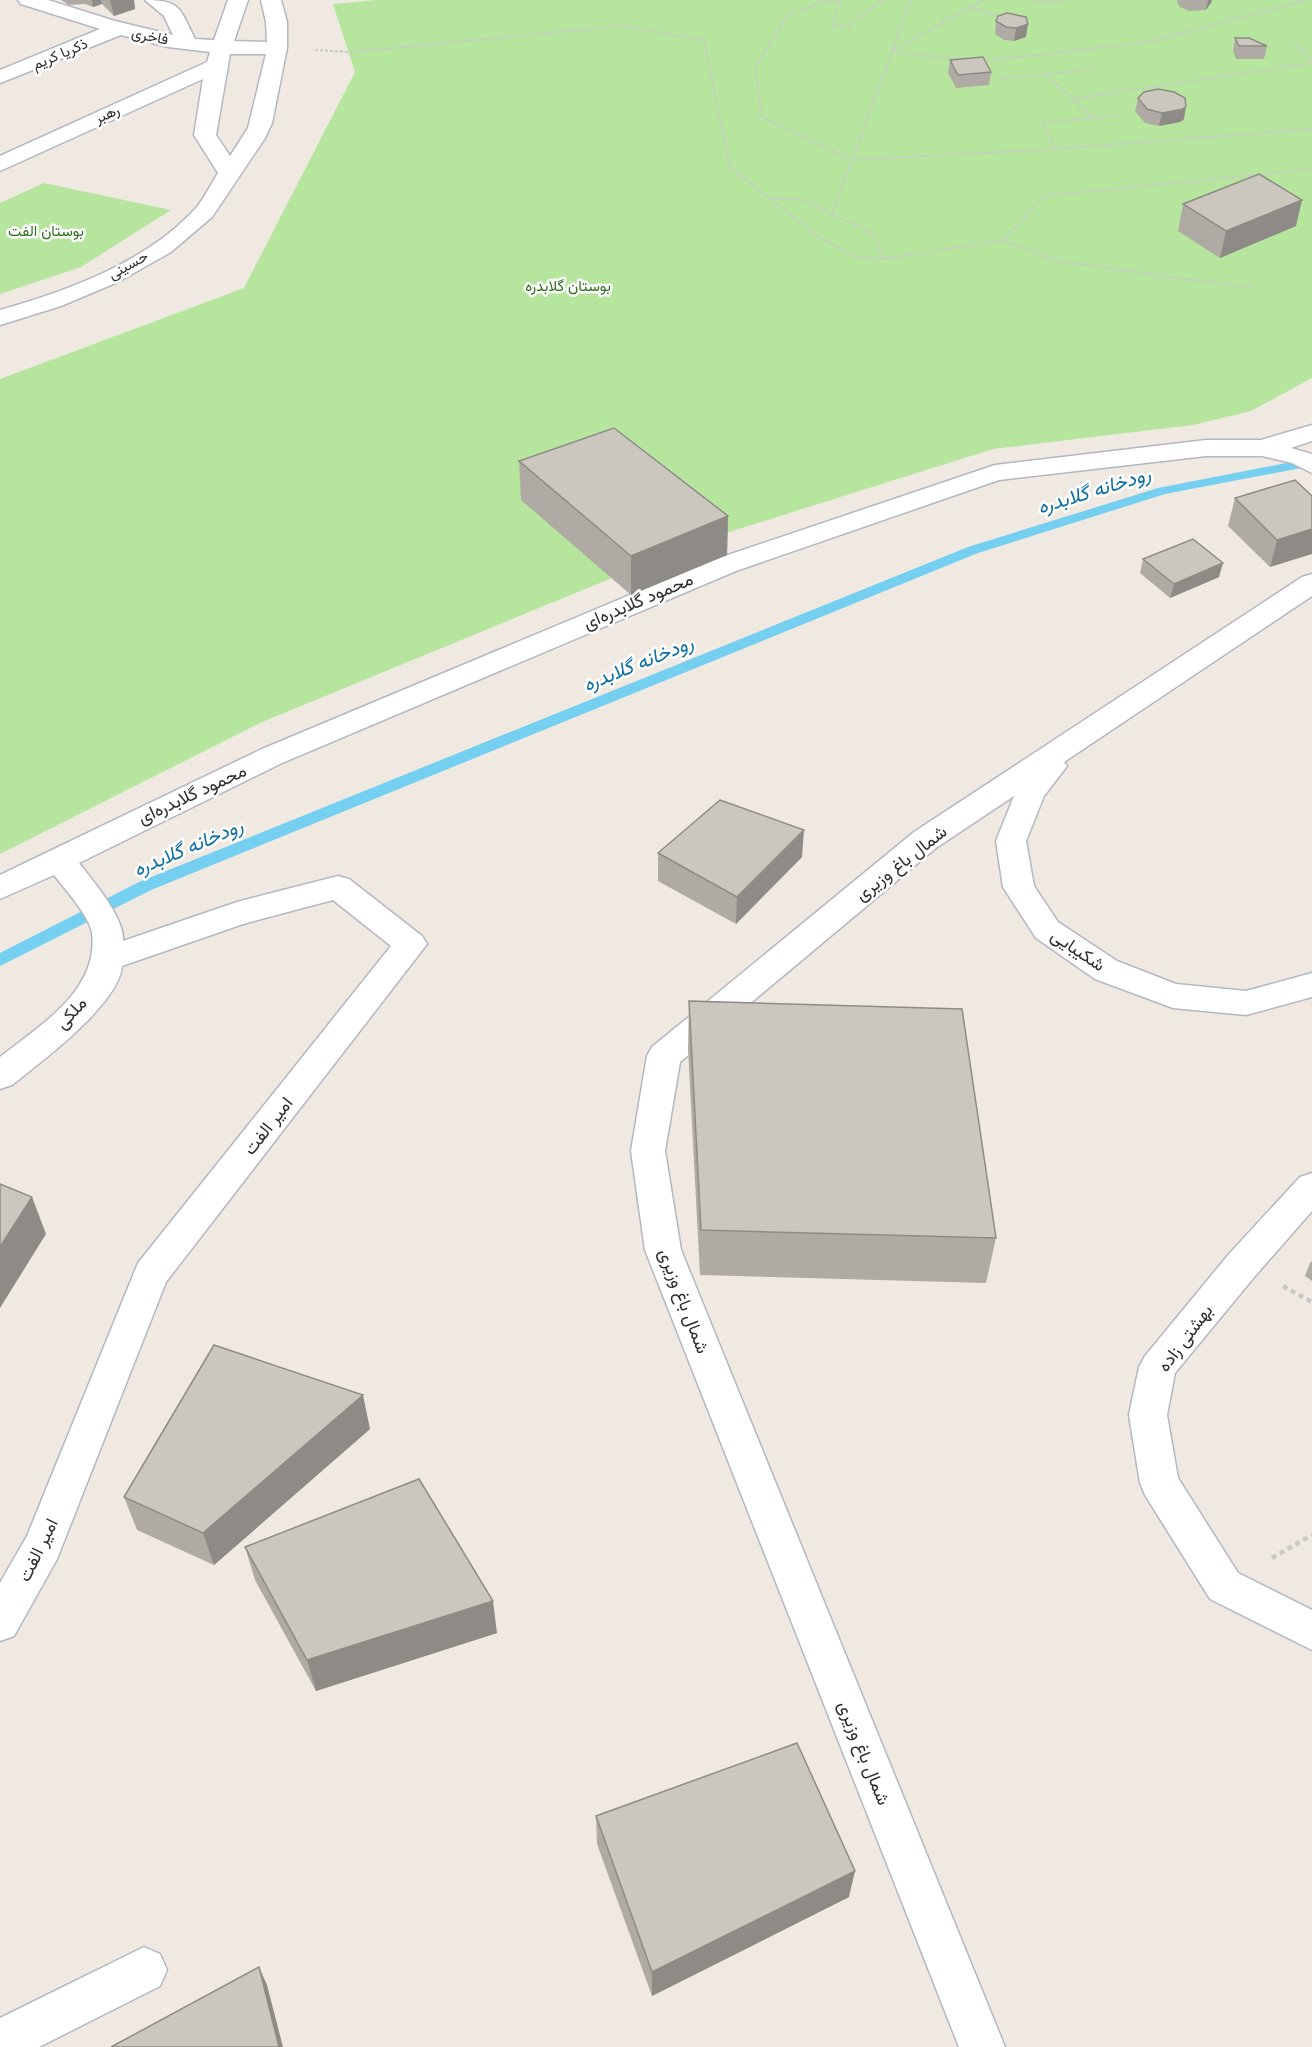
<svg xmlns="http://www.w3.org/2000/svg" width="1312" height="2047" font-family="'Noto Sans',Vazirmatn,sans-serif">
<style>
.green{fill:#b6e59e}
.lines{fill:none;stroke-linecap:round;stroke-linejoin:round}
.stream{fill:#75cff0;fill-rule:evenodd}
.minor-casing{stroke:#b4b7c1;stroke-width:3}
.path-far1{stroke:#c9c9c9;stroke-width:2;stroke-dasharray:3 2;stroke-linecap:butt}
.path{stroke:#c9c9c9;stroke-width:4.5;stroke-dasharray:5 4;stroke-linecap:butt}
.minor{fill:#fff;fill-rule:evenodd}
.wall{fill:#afaba4}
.shaded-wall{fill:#8e8b86}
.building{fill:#cbc7bf;stroke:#8e8b86;stroke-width:1.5}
.labels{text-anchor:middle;stroke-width:5;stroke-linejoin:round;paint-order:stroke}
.far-street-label{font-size:15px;fill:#2e2e2e;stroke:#fff}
.far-park-label{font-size:15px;fill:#2c6e1b;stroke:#fff}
.street-label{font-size:18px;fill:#2e2e2e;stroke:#fff}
.water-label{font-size:20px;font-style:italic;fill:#0d6fa3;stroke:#fff}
</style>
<rect width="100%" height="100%" fill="#efe9e1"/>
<path class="green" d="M377,0h935v378l-61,33 -58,14 -200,24 -286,90 -445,183 -262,132v-475l244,-91 111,-216 -22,-68z
M44,183l127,27 -90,57 -81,27v-91z"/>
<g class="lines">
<path class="stream" d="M1312,458v8l-147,28 -187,59 -827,337 -151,76v-13l139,-71 829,-335 190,-59z"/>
<g class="minor-casing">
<path id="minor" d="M18,0h30l67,21 58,14 -9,-19 -19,-16c36,0 35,9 50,39l19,1 14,-40h20l-14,41 33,1 -1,-20 -5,-22h20l6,22v26l-15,75 -7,15 -53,79 -41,35 -53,30 -57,24 -61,19v-15c68,-19 147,-48 196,-102 9,-11 15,-24 22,-35l-24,-38 9,-56 -203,92v-15l207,-94 3,-10 -42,-5 -47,-12 -121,48v-13l100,-41 -79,-25zM230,54h36l-18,74 -18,28 -14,-21z
M1312,425v16l-21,7 21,6v19l-20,-10 -30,-7h-56l-207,24 -263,91 -454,192 -203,100c14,18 46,55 44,78l114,-39 101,-26 11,3 73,57 5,8 -261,338 -109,277 -43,77 -14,5v-58l27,-47 111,-273 253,-317 -58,-46 -90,24 -121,42c-3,38 -81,96 -110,119l-12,4v-32c39,-31 99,-66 92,-124 -2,-16 -28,-45 -38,-58l-54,24v-24l262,-126 454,-190 279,-94 211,-25h55z
M1312,574v22l-248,166 3,4 -23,30 -18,45 8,45 24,36 59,39 59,23 70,7 66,-18v24l-66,18 -73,-7 -78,-29 -59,-41 -33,-51 -7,-46 18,-45 -78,52 -256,214 -15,89 16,99 324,797h-46l-314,-797 -14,-99 16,-95 5,-9 262,-215 388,-255z
M1312,1173v38l-57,65 -80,97 -8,42 11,63 60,95 74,37v40l-102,-51 -65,-104 -5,-12 -11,-68 10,-48 6,-11 84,-102 71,-77z
M144,1947l16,7 7,16 -7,16 -121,61h-39v-29z"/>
</g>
<path class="path-far1" d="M882,0l-34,26 -16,1 8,-26 -18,1 -35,14 -32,52 7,49 90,43 204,-11 256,-20
M1034,0l16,3 14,-3
M971,8l33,10
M1295,45l17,15
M315,50l35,2 273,-26 81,14 26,127 87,69 38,21 29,2 120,-19 40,-44 268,-27
M893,50l91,-50
M892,51l68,9
M982,61l167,-19 157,-42
M1047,75l46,-7
M1000,78l47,-3 46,43
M1072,99l240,-36
M1056,149l-14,-26 77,-8
M772,199h29l31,15 79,-214
M832,214l41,19 11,26
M1004,240l52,21 196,27"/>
<path class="path" d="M1283,1286l29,16
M1272,1558l40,-23"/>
<use href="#minor" class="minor"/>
</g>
<path class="wall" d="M61,0h73l1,9 -21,7 -12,-12 -9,3 -8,-3 -16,1z
M1177,0h35l-1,3 -5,7 -17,1 -9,-4 -3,-5z
M1007,13l19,24 -12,4 -10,-1 -9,-6 1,-13z
M1235,38l32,8 -3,13h-28l-3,-8z
M950,60l41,12 -2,13 -33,3 -8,-15z
M1138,98l46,21 -4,3 -21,4 -14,-3 -10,-12z
M1183,204l113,22 -76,32 -42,-27z
M519,461l209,55 -1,39 -96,40 -110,-95z
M1295,480l-25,87 -42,-41 7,-28z
M1143,559l76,18 -49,21 -30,-25z
M658,853l144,4 -66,67 -78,-43z
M689,1001l307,237 -10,45 -286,-8 -12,-226z
M1312,1261v20l-7,-5 5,-13z
M370,1429l-156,136 -77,-35 -13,-33z
M245,1547l252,86 -181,58 -61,-111z
M596,1816l253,81 -197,99 -55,-152z"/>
<path class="shaded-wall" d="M92,0h9l1,4 -9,3z
M110,0h24l1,9 -21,7z
M1208,0h4l-1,3 -5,7z
M1028,24l-2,13 -12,4 2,-13z
M1186,106l-2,13 -4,3 -21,4 3,-13z
M1302,200l-6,26 -76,32 6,-27z
M728,516l-1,39 -96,40v-39z
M1312,529v25l-42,13 7,-27z
M1223,563l-4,14 -49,21 4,-14z
M804,830l-2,27 -66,67 1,-27z
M32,1197l14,37 -46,74v-61z
M363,1395l7,34 -156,136 -11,-32z
M493,1601l4,32 -181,58 -9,-31z
M855,1871l-6,26 -197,99v-24z
M259,1967l8,18 16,62h-4z"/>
<path class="building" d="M1007,13l19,4 2,7 -12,4 -10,-1 -10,-6 2,-5z
M1235,38h14l18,8h-28z
M983,57l8,15 -33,3 -8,-15z
M1158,89l16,3 11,6 1,8 -3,3 -21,4 -15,-4 -9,-11 6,-6z
M1259,174l43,26 -76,31 -43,-27z
M614,428l114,88 -97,40 -112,-95z
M1295,480l17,16v33l-35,11 -42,-42z
M1193,539l30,24 -49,21 -31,-25z
M720,800l84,30 -67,67 -79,-44z
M689,1001l273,8 34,229 -295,-8z
M0,1184l32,13 -32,50z
M214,1345l149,50 -160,138 -79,-36z
M419,1479l74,122 -186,59 -62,-113z
M797,1743l58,128 -203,101 -56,-156z
M259,1967l20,80h-168z"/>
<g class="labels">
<g class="far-street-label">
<text transform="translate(150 36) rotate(12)" y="5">فاخری</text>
<text transform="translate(60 54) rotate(-23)" y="5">ذکریا کریم</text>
<text transform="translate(107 114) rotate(-24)" y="5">رهبر</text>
<text transform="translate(128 265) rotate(-29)" y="5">حسینی</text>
</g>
<g class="far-park-label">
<text x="46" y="236">بوستان الفت</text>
<text x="568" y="291">بوستان گلابدره</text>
</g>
<g class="street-label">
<text transform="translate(638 601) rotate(-23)" y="6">محمود گلابدره‌ای</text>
<text transform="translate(192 794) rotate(-25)" y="6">محمود گلابدره‌ای</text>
<text transform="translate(901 863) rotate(-38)" y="6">شمال باغ وزیری</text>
<text transform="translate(1078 950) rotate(34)" y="6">شکیبایی</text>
<text transform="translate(71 1013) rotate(-47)" y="6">ملکی</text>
<text transform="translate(268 1126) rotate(-52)" y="6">امیر الفت</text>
<text transform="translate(684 1301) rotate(69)" y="6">شمال باغ وزیری</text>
<text transform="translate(1185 1338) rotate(-53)" y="6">بهشتی زاده</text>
<text transform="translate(38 1550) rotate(-64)" y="6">امیر الفت</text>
<text transform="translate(864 1753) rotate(68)" y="6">شمال باغ وزیری</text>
</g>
<g class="water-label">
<text transform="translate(1094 490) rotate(-17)" y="7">رودخانه گلابدره</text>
<text transform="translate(638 663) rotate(-22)" y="7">رودخانه گلابدره</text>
<text transform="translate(188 847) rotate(-23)" y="7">رودخانه گلابدره</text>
</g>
</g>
</svg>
